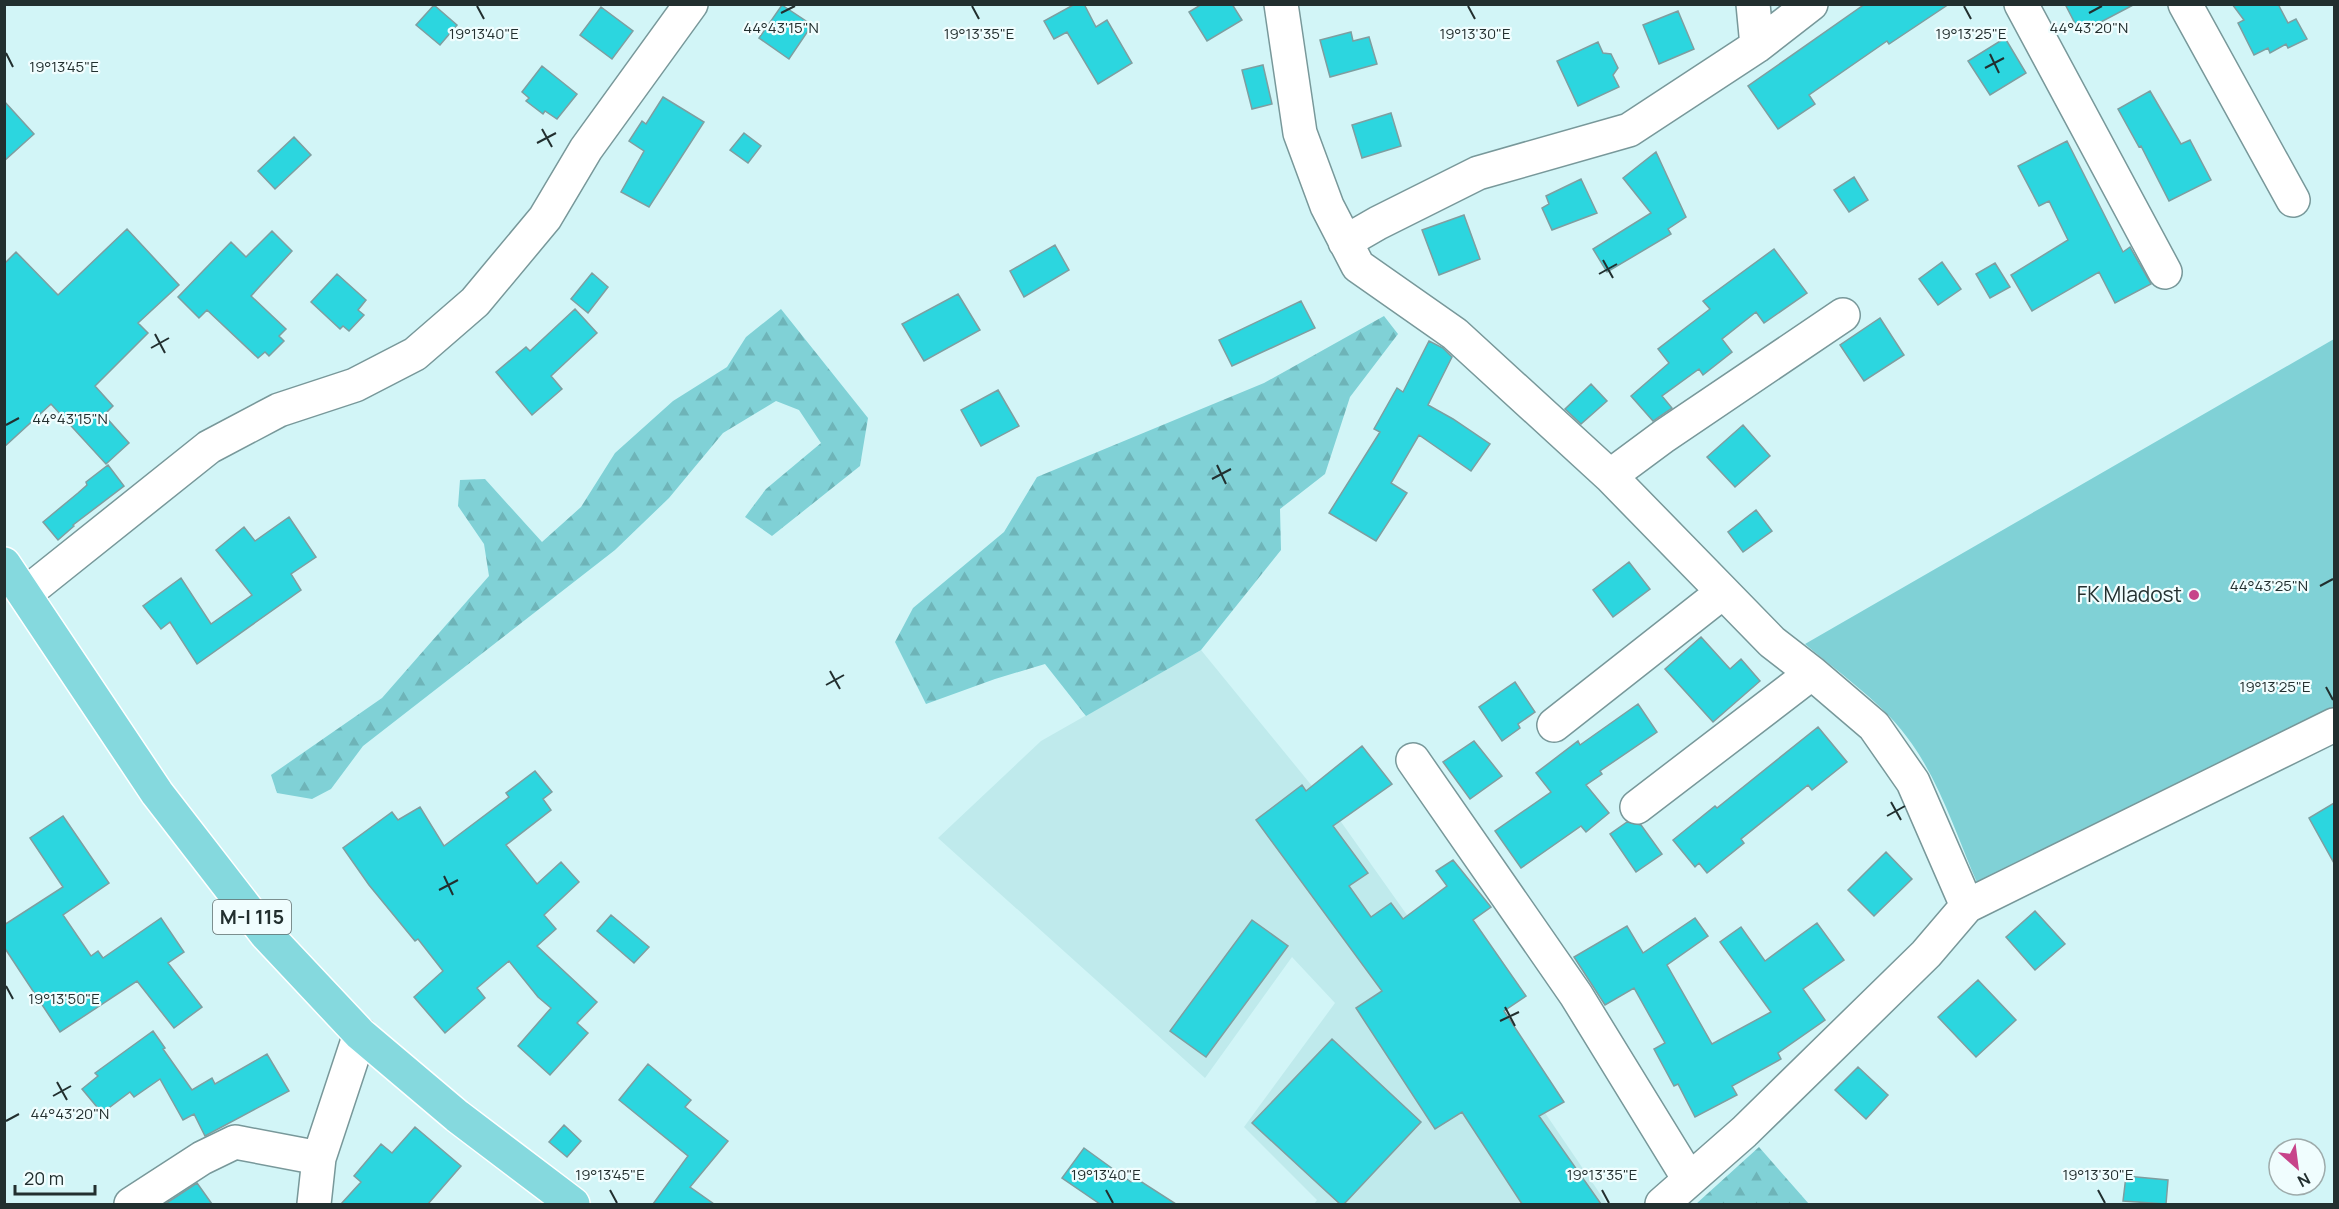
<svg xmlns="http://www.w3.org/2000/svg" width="2339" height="1209" font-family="Manrope,sans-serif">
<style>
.built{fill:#bfeaec}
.green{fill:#80d1d6}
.forest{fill:url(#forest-firs)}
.building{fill:#2cd6df;stroke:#7e9ea0;stroke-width:1.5}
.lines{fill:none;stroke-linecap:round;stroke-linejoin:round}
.minor-casing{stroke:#78989a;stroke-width:36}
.major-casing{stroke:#fff;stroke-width:36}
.minor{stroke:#fff;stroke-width:33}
.major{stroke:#85d9de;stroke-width:33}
.ticks{fill:none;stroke:#222f2f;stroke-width:2}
.poi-dot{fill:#c7448a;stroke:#f0fdfe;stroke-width:2}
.labels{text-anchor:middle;stroke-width:4.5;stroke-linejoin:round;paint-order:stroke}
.shield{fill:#f0fdfe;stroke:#606d6d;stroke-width:1.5}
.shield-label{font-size:20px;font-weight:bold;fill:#222f2f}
.poi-label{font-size:21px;fill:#222f2f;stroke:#f0fdfe;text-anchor:end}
.ticks-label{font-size:15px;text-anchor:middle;fill:#222f2f;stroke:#f0fdfe;stroke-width:4.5;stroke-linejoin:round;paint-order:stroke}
</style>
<defs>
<pattern id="forest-firs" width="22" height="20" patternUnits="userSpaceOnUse" patternTransform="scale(1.5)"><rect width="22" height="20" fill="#80d1d6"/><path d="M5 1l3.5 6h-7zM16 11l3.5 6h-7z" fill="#6eb4b8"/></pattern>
</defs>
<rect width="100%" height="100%" fill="#d2f5f7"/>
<path class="built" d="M1201,650l138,169 153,216 115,169h-293l3,-4 -73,-73 91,-124 -43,-46 -87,121 -267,-240 103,-97z"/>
<path class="green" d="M2334,339v368l-201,99 -155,79c-20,-46 -37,-100 -66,-141 -27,-40 -71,-69 -107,-100z"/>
<path class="forest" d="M781,309l87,109 -8,48 -88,70 -27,-19 21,-28 55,-46 -22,-33 -23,-9 -53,32 -54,65 -54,52 -252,196 -32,43 -19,10 -35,-6 -6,-18 111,-77 107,-122 -5,-32 -26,-38 2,-26 25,-1 57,63 39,-35 34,-54 58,-52 54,-34 19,-30z
M1384,316l14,18 -48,63 -25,77 -45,35 1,41 -80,100 -115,66 -41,-52 -50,15 -69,25 -31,-62 18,-34 91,-76 33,-55 227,-94z
M1759,1147l50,57h-113z"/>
<path class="building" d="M1075,4h9l12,23 11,-7 25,43 -34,21 -31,-52 -13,7 -10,-18z
M1202,4h30l10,16 -35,21 -18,-29z
M1865,4h84l-60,40 -2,-3 -78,54 6,9 -37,25 -30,-43z
M2065,4h70l-55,29z
M2232,4h46l10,19 8,-4 11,20 -19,9 -2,-4 -16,9 -2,-5 -14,7 -16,-32 6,-3z
M434,5l23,20 -17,20 -24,-20z
M782,5l30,20 -23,34 -30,-21z
M601,7l32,24 -21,28 -32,-24z
M1678,11l16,38 -35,15 -16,-39z
M1351,32l2,9 16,-4 8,27 -47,13 -10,-37z
M2005,38l21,35 -36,22 -22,-34z
M1598,42l5,11 8,1 7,14 -5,7 6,12 -41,19 -21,-45z
M1263,65l9,39 -20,5 -10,-39z
M542,66l35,28 -20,25 -12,-8 -2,3 -17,-13 3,-3 -7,-6z
M2150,91l31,53 9,-4 21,40 -42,21 -28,-55 -2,1 -21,-38z
M663,97l41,25 -55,85 -28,-15 23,-41 -15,-10 13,-20 4,3z
M4,101l30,33 -30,27z
M1391,113l10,33 -39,12 -10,-33z
M744,133l17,13 -13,17 -18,-13z
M294,137l17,18 -36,34 -17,-18z
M2067,141l56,111 7,-5 21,37 -36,19 -16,-31 -67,39 -21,-36 57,-35 -19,-39 -10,5 -21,-40z
M1656,152l30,65 -18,12 3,5 -64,38 -14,-23 58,-36 -28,-35z
M1854,177l14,23 -19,12 -15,-22z
M1581,179l16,34 -45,17 -10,-22 7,-4 -3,-8z
M1464,215l16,44 -41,16 -17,-45z
M127,229l52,56 -41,38 10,10 -53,53 18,20 -9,9 25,28 -23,21 -55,-60 -47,43v-183l12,-12 42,43z
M272,231l20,20 -41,45 35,33 -7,7 5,5 -15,15 -4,-4 -7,6 -51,-48 -8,8 -21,-21 53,-55 15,15z
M1055,245l14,25 -45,27 -14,-26z
M1774,249l33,44 -43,30 -8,-11 -34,27 10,13 -29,23 -4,-6 -37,27 10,12 -19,13 -22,-25 38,-33 -11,-14 52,-40 -7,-8z
M1942,262l19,27 -23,16 -19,-26z
M1995,263l15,24 -20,11 -14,-24z
M592,273l16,14 -20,26 -17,-14z
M337,274l29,26 -8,10 6,5 -15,16 -6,-5 -3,3 -29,-27z
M958,294l22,36 -56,31 -22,-37z
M1301,301l14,27 -83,38 -13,-26z
M575,309l22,24 -46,43 11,13 -30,26 -36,-43 30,-25 4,4z
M1880,318l24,37 -40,26 -24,-36z
M1429,341l14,7 9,9 -24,48 25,14 37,25 -19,27 -52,-36 -28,48 16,10 -31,48 -47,-28 51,-81 -6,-3 23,-41 6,4z
M1591,384l16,17 -26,23 -16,-15z
M998,390l21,36 -38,20 -20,-36z
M1743,425l27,31 -35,31 -28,-30z
M108,465l16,21 -51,39 1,1 -16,14 -15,-18 35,-29 9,-8 -1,-3z
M1756,510l16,21 -29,21 -15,-20z
M289,517l27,40 -25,17 10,16 -104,74 -27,-42 -9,7 -18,-23 38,-28 30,46 41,-29 -36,-45 28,-23 11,14z
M1629,562l21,27 -37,28 -20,-27z
M1701,637l29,32 11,-10 19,22 -47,41 -48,-53z
M1515,682l20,30 -17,12 2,4 -18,13 -23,-34z
M1638,704l19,28 -57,39 2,3 -16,11 23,28 -23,19 -5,-6 -60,42 -26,-37 56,-39 -15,-19 42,-32 2,4z
M1818,727l29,35 -35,28 -4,-5 -67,54 3,4 -37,30 -8,-10 -4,4 -22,-27 42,-34 2,2z
M1474,741l28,35 -32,23 -27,-37z
M1362,746l30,38 -59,42 35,47 -19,13 22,31 20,-14 12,16 44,-33 -11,-15 17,-11 38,47 -18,13 53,76 -22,15 60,91 -25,14 62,88h-79l-60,-92 -27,17 -79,-121 26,-17 -126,-171 46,-35 4,6z
M535,771l17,21 -9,7 8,11 -45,35 31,39 24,-22 18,20 -35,33 12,14 -19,17 60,56 -20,21 11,10 -38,42 -32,-29 33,-38 -13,-11 -29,-36 -32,27 8,10 -40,35 -31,-36 29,-26 -25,-32 -3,2 -46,-56 -26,-37 49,-36 6,8 22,-13 24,39 65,-49 -3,-4z
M2334,803v60l-25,-45z
M63,816l46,67 -46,32 28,41 7,-5 5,7 58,-40 23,34 -16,11 34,44 -28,21 -37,-47 -77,51 -56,-85v-22l59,-38 -33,-49z
M1627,822l14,3 21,29 -26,18 -26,-38z
M1886,852l26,27 -38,37 -26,-26z
M2035,911l30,33 -30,26 -29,-33z
M611,915l38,32 -15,16 -37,-32z
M1695,918l13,18 -41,29 45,79 59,-32 -51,-70 21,-15 24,34 52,-38 27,37 -41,29 22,31 -47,33 3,6 -49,27 5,9 -42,22 -17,-33 -4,2 -20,-37 11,-6 -31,-55 -29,17 -31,-48 53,-31 16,27z
M1252,920l36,26 -82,111 -36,-26z
M1978,980l38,40 -40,37 -38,-40z
M153,1031l12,17 -2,1 29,41 20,-12 3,6 52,-30 22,37 -84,45 -11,-22 -11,6 -23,-41 -26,18 -4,-5 -28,21 -20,-24 16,-13 -3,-3z
M1332,1039l89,83 -77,82h-4l-88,-81z
M648,1064l43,36 -6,7 43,34 -38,46 24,17h-61l35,-48 -69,-56z
M1858,1067l30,28 -22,24 -31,-29z
M564,1125l17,16 -14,16 -18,-15z
M415,1127l46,39 -33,38h-87l20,-22 -7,-6 27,-32 11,9z
M1084,1148l47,34 3,-5 42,27h-76l-38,-26z
M2126,1176l42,4 -2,24 -43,-3z
M197,1183l15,21h-47z"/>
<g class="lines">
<g class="minor-casing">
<path id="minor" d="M1281,4l19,129 27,73 31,60 97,68 155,142 162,166 40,31 62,53 39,56 54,124
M1753,4l4,42
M2021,4l144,268
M2185,4l108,196
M1345,242l33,-19 100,-50 151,-43 128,-84 54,-42
M1610,476l54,-40 179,-121
M25,594l184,-147 70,-37 76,-25 60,-31 60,-52 70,-84 41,-69 105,-145
M1554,725l169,-133
M1413,760l163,235 113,184
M1637,807l175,-134
M131,1204l71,-46 33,-16 84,16
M314,1204l5,-46 41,-124
M1662,1204l82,-72 182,-178 41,-48 367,-181"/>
</g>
<g class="major-casing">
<path id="major" d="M4,564l153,229 109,141 94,100 97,82 116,88"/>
</g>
<use href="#minor" class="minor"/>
<use href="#major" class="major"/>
</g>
<path class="ticks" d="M477,6l7,13M972,6l7,13M1468,6l7,13M1964,6l7,13M781,13l14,-7M2089,13l13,-7M6,53l7,14M1990,54l9,19M1985,68l19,-10M542,129l10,18M537,143l19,-10M1603,260l10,18M1599,274l18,-10M155,334l10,19M151,348l18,-10M6,425l13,-7M1217,465l9,19M1212,479l19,-10M2320,586l13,-7M830,671l10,18M826,685l18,-10M2326,687l7,13M1891,802l10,18M1887,816l18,-10M444,876l9,19M439,890l19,-10M6,986l7,13M1505,1007l10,19M1500,1021l19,-9M57,1082l10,18M53,1096l18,-10M6,1121l13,-7M610,1190l7,13M1106,1190l7,13M1602,1190l7,13M2098,1190l7,13"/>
<circle class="poi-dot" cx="2194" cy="595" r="6"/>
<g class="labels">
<rect class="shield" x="213" y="900" width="78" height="34" rx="4.5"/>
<g class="shield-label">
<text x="252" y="924">M-I 115</text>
</g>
<g class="poi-label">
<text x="2182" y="602">FK Mladost</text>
</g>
</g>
<g class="ticks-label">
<text x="781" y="33">44°43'15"N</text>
<text x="2089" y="33">44°43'20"N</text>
<text x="484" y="39">19°13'40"E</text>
<text x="979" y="39">19°13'35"E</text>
<text x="1475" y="39">19°13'30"E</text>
<text x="1971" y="39">19°13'25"E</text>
<text x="64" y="72">19°13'45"E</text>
<text x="70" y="424">44°43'15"N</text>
<text x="2269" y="591">44°43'25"N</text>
<text x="2275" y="692">19°13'25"E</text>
<text x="64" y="1004">19°13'50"E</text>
<text x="70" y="1119">44°43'20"N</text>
<text x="610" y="1180">19°13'45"E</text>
<text x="1106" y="1180">19°13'40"E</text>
<text x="1602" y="1180">19°13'35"E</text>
<text x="2098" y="1180">19°13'30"E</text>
</g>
<rect width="2339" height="1209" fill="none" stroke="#222f2f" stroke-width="12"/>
<g transform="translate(2297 1167) rotate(152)"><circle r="28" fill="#f0fdfe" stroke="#9eabab" stroke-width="1.5"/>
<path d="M0-4.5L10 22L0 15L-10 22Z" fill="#c7448a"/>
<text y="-9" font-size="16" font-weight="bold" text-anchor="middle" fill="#222f2f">N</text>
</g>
<path d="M15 1185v9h80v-9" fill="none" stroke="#222f2f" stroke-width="3"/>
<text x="24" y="1185" font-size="18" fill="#222f2f" stroke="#f0fdfe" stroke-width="4.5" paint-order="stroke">20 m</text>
</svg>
